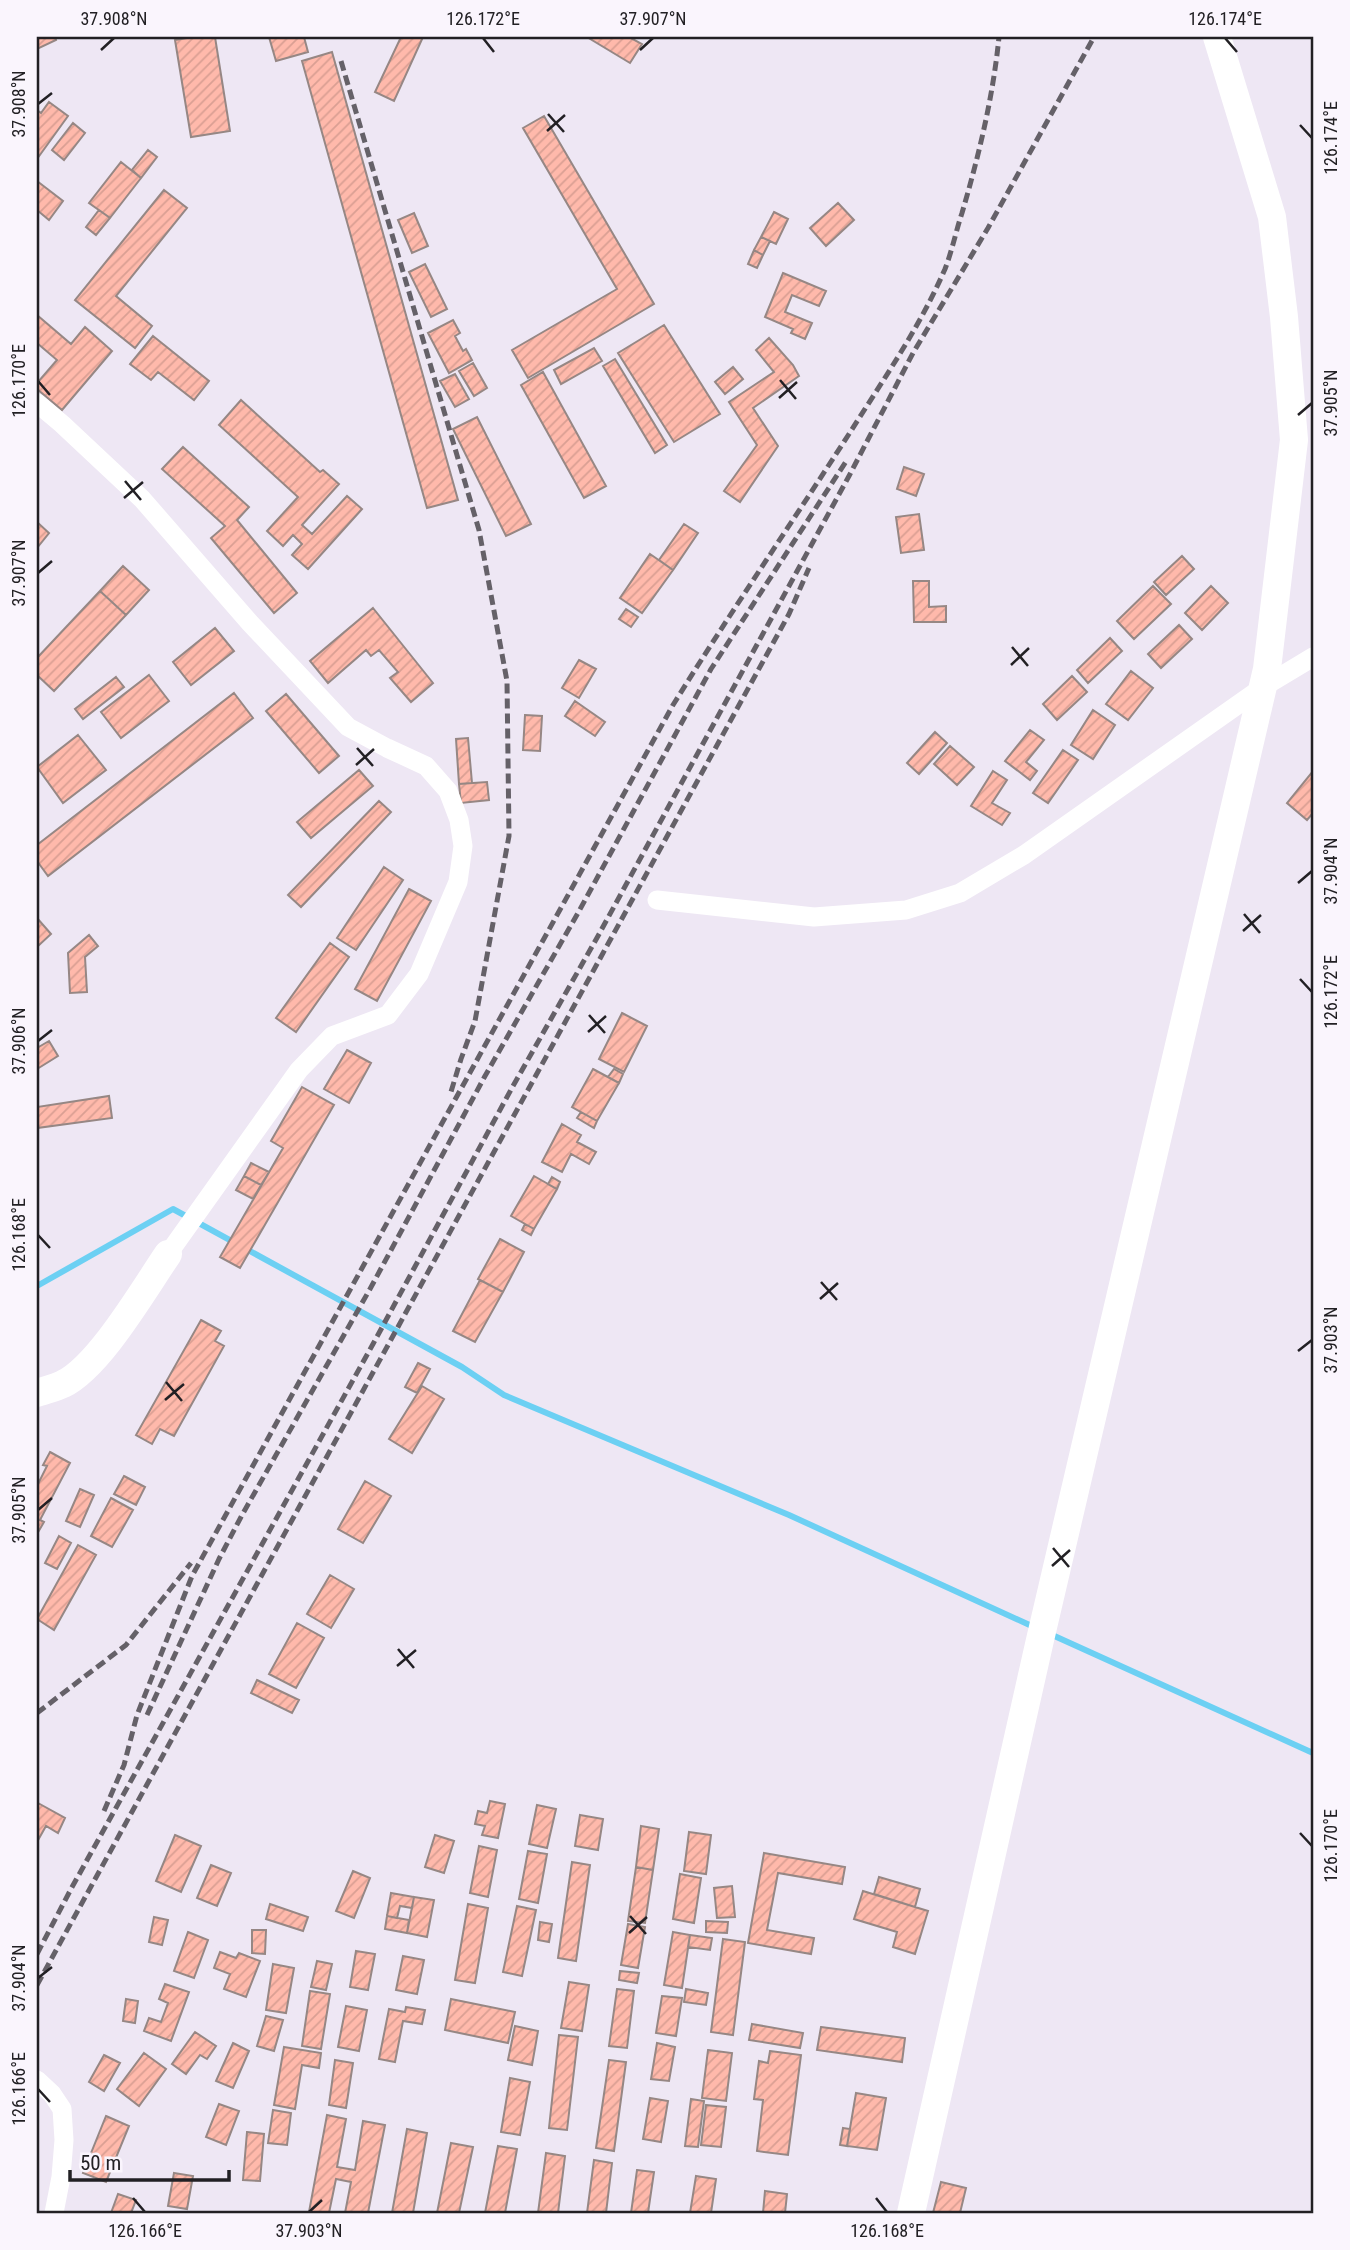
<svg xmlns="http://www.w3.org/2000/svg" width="1350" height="2250" font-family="'Roboto Condensed',sans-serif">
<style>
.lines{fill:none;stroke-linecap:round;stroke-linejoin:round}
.stream{stroke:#6cd0f3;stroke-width:6}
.building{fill:url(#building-hatch);stroke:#968784;stroke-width:2}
.street{stroke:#fff;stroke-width:19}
.secondary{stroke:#fff;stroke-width:28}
.rail{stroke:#656168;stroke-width:5;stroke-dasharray:10 5;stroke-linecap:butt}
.ticks{fill:none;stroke:#222024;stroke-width:2.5}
.neatline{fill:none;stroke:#222024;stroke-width:2.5}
.ticks-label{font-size:18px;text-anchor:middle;fill:#222024}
</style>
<defs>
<pattern id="building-hatch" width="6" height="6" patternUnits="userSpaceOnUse" patternTransform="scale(1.75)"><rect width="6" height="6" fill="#ffb9ab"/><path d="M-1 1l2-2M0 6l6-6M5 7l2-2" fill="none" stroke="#da9f93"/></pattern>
</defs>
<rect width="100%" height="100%" fill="#eee7f4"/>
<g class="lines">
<path class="stream" d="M37,1286l136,-77 289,158 42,28 285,120 245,112
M1050,1634l263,119"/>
</g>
<path class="building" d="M37,37h18l1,3 -19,9z
M193,37h22l15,94 -39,6 -16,-97z
M269,37h35l4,15 -32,9z
M401,37h22l-29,64 -19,-9z
M587,37h42l13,7 -12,19z
M332,52l126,448 -31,8 -125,-447z
M49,102l19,14 -31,43v-49l4,3z
M544,116l110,188 -126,74 -16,-28 105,-61 -94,-161z
M73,123l12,10 -21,27 -12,-10z
M148,150l9,7 -16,21 -9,-8z
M121,162l20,16 -31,40 -21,-15z
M37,181l26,20 -14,19 -12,-10z
M164,190l23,18 -71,88 36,30 -17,22 -60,-48z
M838,203l16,17 -28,26 -16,-18z
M99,210l11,8 -14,17 -10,-8z
M774,212l14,7 -12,25 -15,-7z
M414,213l14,33 -16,7 -14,-33z
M761,237l9,4 -7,14 -9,-5z
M754,250l9,5 -6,13 -9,-4z
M425,264l22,45 -16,8 -22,-45z
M783,273l43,18 -7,15 -27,-11 -7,17 27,11 -7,16 -14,-6 2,-4 -28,-12z
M37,315l34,29 14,-17 27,24 -50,59 -25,-21v-6l20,-23 -20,-17z
M453,320l7,13 -5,3 8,15 3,-2 6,11 -23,13 -21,-40z
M664,325l56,89 -46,28 -56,-89z
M153,336l56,45 -15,19 -36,-28 -7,8 -21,-16z
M769,338l24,27 6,11 -46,32 25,38 -38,56 -16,-11 33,-46 -28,-43 45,-30 -18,-22z
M594,348l8,13 -41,23 -7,-14z
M615,359l52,86 -12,8 -52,-87z
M473,363l14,25 -13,8 -15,-25z
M733,367l10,12 -18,15 -10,-12z
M543,372l63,114 -22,12 -63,-113z
M455,374l14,25 -14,8 -15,-26z
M241,400l79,72 3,-2 16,14 -37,41 10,9 35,-38 15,13 -54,60 -16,-14 10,-11 -9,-9 -10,11 -16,-15 31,-34 -79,-72z
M477,417l54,107 -25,12 -53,-107z
M183,447l66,60 -12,13 60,73 -23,20 -63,-75 14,-12 -63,-57z
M904,467l20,7 -8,22 -19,-7z
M919,514l5,36 -23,3 -5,-36z
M37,522l12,11 -12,15z
M684,524l14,9 -25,37 -14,-10z
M650,554l23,16 -31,43 -22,-15z
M1182,556l12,13 -28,26 -12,-13z
M123,566l26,24 -23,25 -26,-24z
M913,581h16v26l17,-1v16h-32z
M1153,586l18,18 -37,35 -17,-18z
M1211,586l17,17 -26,27 -17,-17z
M100,591l26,24 -72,76 -17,-16v-17z
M373,608l60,75 -22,19 -21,-24 8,-6 -19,-22 -8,6 -5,-6 -38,33 -18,-22z
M626,609l12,8 -7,10 -12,-8z
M1179,625l13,14 -31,29 -13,-14z
M215,628l19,23 -43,34 -18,-23z
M1110,638l12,13 -34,32 -11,-13z
M579,660l17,9 -17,29 -17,-10z
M1131,671l22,17 -25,32 -22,-16z
M149,675l20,26 -48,37 -20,-26z
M1072,676l15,16 -30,28 -14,-16z
M116,677l8,10 -41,32 -8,-10z
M234,693l19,25 -205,158 -11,-15v-16z
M286,694l53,62 -20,17 -53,-62z
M575,701l30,21 -10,14 -30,-20z
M1093,710l22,15 -22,34 -22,-14z
M525,715l17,1 -2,35 -17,-1z
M1030,730l14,10 -18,22 11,9 -7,9 -25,-19z
M935,732l12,11 -28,31 -12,-11z
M78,735l28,35 -43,33 -26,-36z
M468,738l4,45 -13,1 -3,-45z
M950,746l24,21 -17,18 -23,-21z
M1063,750l15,10 -30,43 -15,-10z
M359,770l14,16 -62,52 -14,-16z
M993,771l14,9 -15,23 18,10 -8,12 -31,-19z
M1313,771v42l-6,7 -20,-17z
M487,782l2,18 -28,3 -2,-19z
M379,801l12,11 -90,95 -13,-12z
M384,867l19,13 -47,70 -19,-12z
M409,889l22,12 -54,100 -22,-12z
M37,918l14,16 -14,13z
M89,935l9,11 -13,11 2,35 -17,1 -2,-40z
M330,943l19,14 -53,75 -20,-14z
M622,1013l25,13 -23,46 -25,-13z
M49,1041l9,15 -21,13v-21z
M347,1050l24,13 -22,40 -25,-14z
M593,1069l26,14 -22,38 -25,-14z
M614,1069l9,5 -4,9 -11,-6z
M302,1087l32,18 -94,163 -20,-11 63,-109 -12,-7z
M109,1096l3,22 -75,10v-21z
M581,1112l16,9 -3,7 -17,-10z
M562,1124l19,11 -4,7 19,10 -7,12 -18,-10 -9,18 -20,-10z
M251,1163l18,9 -8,13 -17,-9z
M244,1176l17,9 -8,14 -17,-9z
M534,1176l23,13 -23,40 -23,-13z
M552,1177l8,5 -3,7 -9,-5z
M525,1224l9,5 -3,6 -9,-5z
M500,1239l24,13 -21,40 -25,-13z
M480,1280l23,12 -28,50 -22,-11z
M201,1320l20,11 -6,10 9,5 -50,90 -14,-7 -8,15 -16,-9z
M418,1363l12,6 -13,24 -12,-6z
M422,1386l22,13 -32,54 -23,-14z
M50,1452l20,11 -30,57 4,2 -7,12v-48l10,-20 -4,-1z
M124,1476l21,11 -9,18 -22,-11z
M365,1481l26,15 -28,47 -25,-14z
M80,1489l14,6 -14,32 -14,-6z
M111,1498l22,12 -21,37 -21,-11z
M59,1536l12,7 -14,26 -12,-6z
M78,1545l18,10 -42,75 -17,-11z
M330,1575l24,14 -23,39 -24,-14z
M297,1623l27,15 -28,50 -27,-14z
M257,1680l42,20 -7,13 -41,-20z
M490,1801l15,3 -7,34 -16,-3 3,-9 -10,-2 3,-13 9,2z
M38,1803l27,15 -7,15 -12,-7 -9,16z
M537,1805l19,4 -9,39 -18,-4z
M580,1815l23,4 -5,31 -23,-4z
M641,1826l18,3 -6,41 -17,-3z
M689,1832l22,3 -5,39 -22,-3z
M175,1835l26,11 -20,46 -25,-11z
M435,1835l19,6 -10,32 -19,-6z
M479,1846l18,4 -9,47 -18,-4z
M528,1851l19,3 -9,49 -19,-4z
M764,1853l81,14 -3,17 -64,-11 -11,57 47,8 -3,16 -63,-11z
M572,1862l18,3 -14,96 -18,-3z
M211,1865l20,8 -14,33 -20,-8z
M636,1867l17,3 -8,53 -17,-2z
M353,1871l17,7 -16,40 -18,-7z
M680,1874l21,4 -7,45 -21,-4z
M879,1877l41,12 -5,18 -41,-13z
M732,1886l3,31 -18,1 -3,-30z
M863,1891l65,20 -13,43 -22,-7 4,-15 -43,-13z
M391,1893l23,4 -2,11 -12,-2 -3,12 -10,-2z
M414,1897l20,3 -7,37 -20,-4z
M270,1904l38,13 -5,14 -37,-12z
M468,1904l20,4 -13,75 -20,-3z
M517,1906l19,4 -14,66 -19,-4z
M387,1916l22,4 -2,13 -22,-4z
M154,1917l14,3 -6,25 -13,-3z
M706,1921l22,1 -1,11 -21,-1z
M540,1922l12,2 -3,18 -11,-2z
M628,1924l17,3 -7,41 -17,-3z
M252,1930h14l-1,24 -13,-1z
M188,1932l20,8 -14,38 -20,-7z
M673,1932l17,3 -8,53 -18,-3z
M690,1935l22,3 -2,12 -22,-3z
M723,1939l22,3 -12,93 -22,-3z
M356,1951l19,3 -7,36 -18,-3z
M220,1952l16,6 3,-5 21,8 -14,36 -22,-8 6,-15 -16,-6z
M403,1956l21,4 -7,34 -21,-4z
M317,1961l15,3 -6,26 -15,-3z
M273,1964l21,4 -8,45 -20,-3z
M620,1971l19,2 -2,10 -18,-3z
M569,1982l20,3 -7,46 -21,-3z
M165,1984l24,8 -18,49 -27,-10 5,-13 12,4 7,-19 -9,-4z
M617,1989l17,2 -7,57 -18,-2z
M686,1989l22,4 -2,12 -22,-3z
M310,1991l20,3 -9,55 -19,-3z
M662,1996l20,2 -6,38 -20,-3z
M126,1999l12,2 -3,22 -12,-2z
M451,1999l64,13 -7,31 -63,-13z
M346,2006l21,4 -8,41 -21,-4z
M406,2007l19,3 -3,14 -19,-3 -8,41 -16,-3 10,-50 16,3z
M266,2016l17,4 -9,31 -17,-5z
M752,2024l51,9 -3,15 -51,-8z
M515,2026l23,5 -6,34 -24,-5z
M821,2027l84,11 -3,24 -85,-12z
M195,2032l21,14 -9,13 -7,-4 -14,19 -14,-10z
M559,2035l19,2 -11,93 -18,-2z
M233,2043l16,8 -16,37 -17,-7z
M657,2043l18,4 -6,34 -18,-2z
M284,2047l37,6 -2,15 -17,-3 -7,44 -21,-4z
M708,2050l24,3 -6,48 -24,-3z
M770,2051l31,4 -13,100 -31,-4 6,-51 -9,-1 5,-38 9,2z
M144,2053l22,16 -27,37 -22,-17z
M104,2055l16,8 -16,28 -15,-9z
M335,2060l18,3 -7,45 -17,-3z
M609,2060l17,2 -12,89 -18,-3z
M510,2078l20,4 -10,53 -19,-3z
M856,2093l30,5 -9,52 -30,-4z
M650,2098l18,3 -7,41 -18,-3z
M691,2099l13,2 -6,46 -13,-1z
M219,2104l20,7 -13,34 -20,-8z
M706,2105l20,2 -5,40 -20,-2z
M273,2110l18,3 -4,32 -19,-2z
M327,2115l19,4 -9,48 18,3 8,-49 22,4 -17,88h-23l6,-31 -15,-3 -7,34 -20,-1z
M106,2116l23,10 -23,56 -23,-9z
M843,2128l7,1 -3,17 -7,-1z
M407,2129l20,4 -14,80h-21z
M247,2132l17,2 -4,47 -17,-1z
M451,2143l22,4 -14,66h-22z
M498,2146l19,3 -12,64h-20z
M546,2153l19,3 -7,57h-20z
M594,2160l18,3 -6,50h-19z
M637,2170l17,2 -6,41h-17z
M174,2173l19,3 -6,33 -19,-3z
M696,2176l20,3 -5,34h-21z
M941,2182l25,6 -6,25h-27z
M765,2191l22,3 -2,19h-22z
M118,2194l18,6 -5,13h-20z"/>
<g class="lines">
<path class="street" d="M37,403l25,21 80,75 108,124 98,104 39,21 39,18 22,25 11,29 4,26 -5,36 -39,92 -31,41 -56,21 -33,34 -131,184
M657,900l157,17 92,-7 54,-17 64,-38 239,-168 50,-30
M37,2080l15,14 10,15 2,31 -3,37 -7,36"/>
<path class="secondary" d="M37,1393c8,-3 18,-5 26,-9 36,-17 81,-95 105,-130
M911,2213l129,-573 227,-971 27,-229 -10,-123 -12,-100 -55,-180"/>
<path class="rail" d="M341,61l138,469 28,151 2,155 -34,185 -14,38 -11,36
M37,1713l89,-68 65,-82
M147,1715l72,-156 23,-44 128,-226 115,-213 93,-163 133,-244 136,-209
M104,1811l20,-46 13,-50 55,-139 481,-871c57,-92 118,-181 176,-271 34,-54 71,-107 96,-165 7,-18 11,-38 17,-56 17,-58 31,-116 37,-176
M37,1954l34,-65 302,-545 140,-258 85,-150 251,-460 64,-123 75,-125 106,-191
M37,1985l752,-1371 20,-46"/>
</g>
<path class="ticks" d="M483,38l11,14M1225,38l12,14M101,50l13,-12M640,50l13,-12M38,104l14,-11M548,114l16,18M1300,125l12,13M547,131l18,-16M780,380l16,19M38,381l12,14M779,398l18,-16M1298,415l14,-12M125,481l16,19M124,498l19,-16M38,573l14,-12M1012,647l16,19M1011,665l18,-17M357,748l16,18M356,765l18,-16M1298,883l14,-12M1244,914l16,19M1243,931l18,-16M1300,979l12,13M589,1015l16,18M588,1032l18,-16M38,1041l14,-11M38,1235l12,13M821,1282l16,18M820,1299l18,-16M1298,1351l14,-11M166,1382l16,19M165,1400l19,-16M38,1510l14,-12M1053,1548l16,19M1052,1566l18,-16M398,1649l16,19M397,1666l19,-16M1300,1833l12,13M630,1916l16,18M629,1933l18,-16M38,1978l14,-11M38,2089l12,13M133,2198l12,14M876,2198l11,14M309,2212l13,-12"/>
<rect width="1350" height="2250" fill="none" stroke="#faf5fd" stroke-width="77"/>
<path d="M70 2170v10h159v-10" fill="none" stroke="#222024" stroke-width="3.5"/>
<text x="80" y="2170" font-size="21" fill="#222024" stroke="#faf5fd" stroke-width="5" paint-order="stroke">50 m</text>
<rect x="38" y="38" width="1274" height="2174" class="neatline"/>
<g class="ticks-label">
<text x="114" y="25">37.908°N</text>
<text x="483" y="25">126.172°E</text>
<text x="653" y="25">37.907°N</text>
<text x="1225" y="25">126.174°E</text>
<text transform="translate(19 104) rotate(-90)" y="6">37.908°N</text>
<text transform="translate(1331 138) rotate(-90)" y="6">126.174°E</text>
<text transform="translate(19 381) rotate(-90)" y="6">126.170°E</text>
<text transform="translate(1331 403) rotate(-90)" y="6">37.905°N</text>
<text transform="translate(19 573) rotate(-90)" y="6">37.907°N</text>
<text transform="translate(1331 871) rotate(-90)" y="6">37.904°N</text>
<text transform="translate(1331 992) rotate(-90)" y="6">126.172°E</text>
<text transform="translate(19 1041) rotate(-90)" y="6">37.906°N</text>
<text transform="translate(19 1235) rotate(-90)" y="6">126.168°E</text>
<text transform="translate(1331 1340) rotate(-90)" y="6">37.903°N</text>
<text transform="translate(19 1510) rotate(-90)" y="6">37.905°N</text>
<text transform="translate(1331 1846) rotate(-90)" y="6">126.170°E</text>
<text transform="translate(19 1978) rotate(-90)" y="6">37.904°N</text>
<text transform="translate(19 2089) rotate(-90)" y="6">126.166°E</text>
<text x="145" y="2237">126.166°E</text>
<text x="309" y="2237">37.903°N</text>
<text x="887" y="2237">126.168°E</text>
</g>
</svg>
